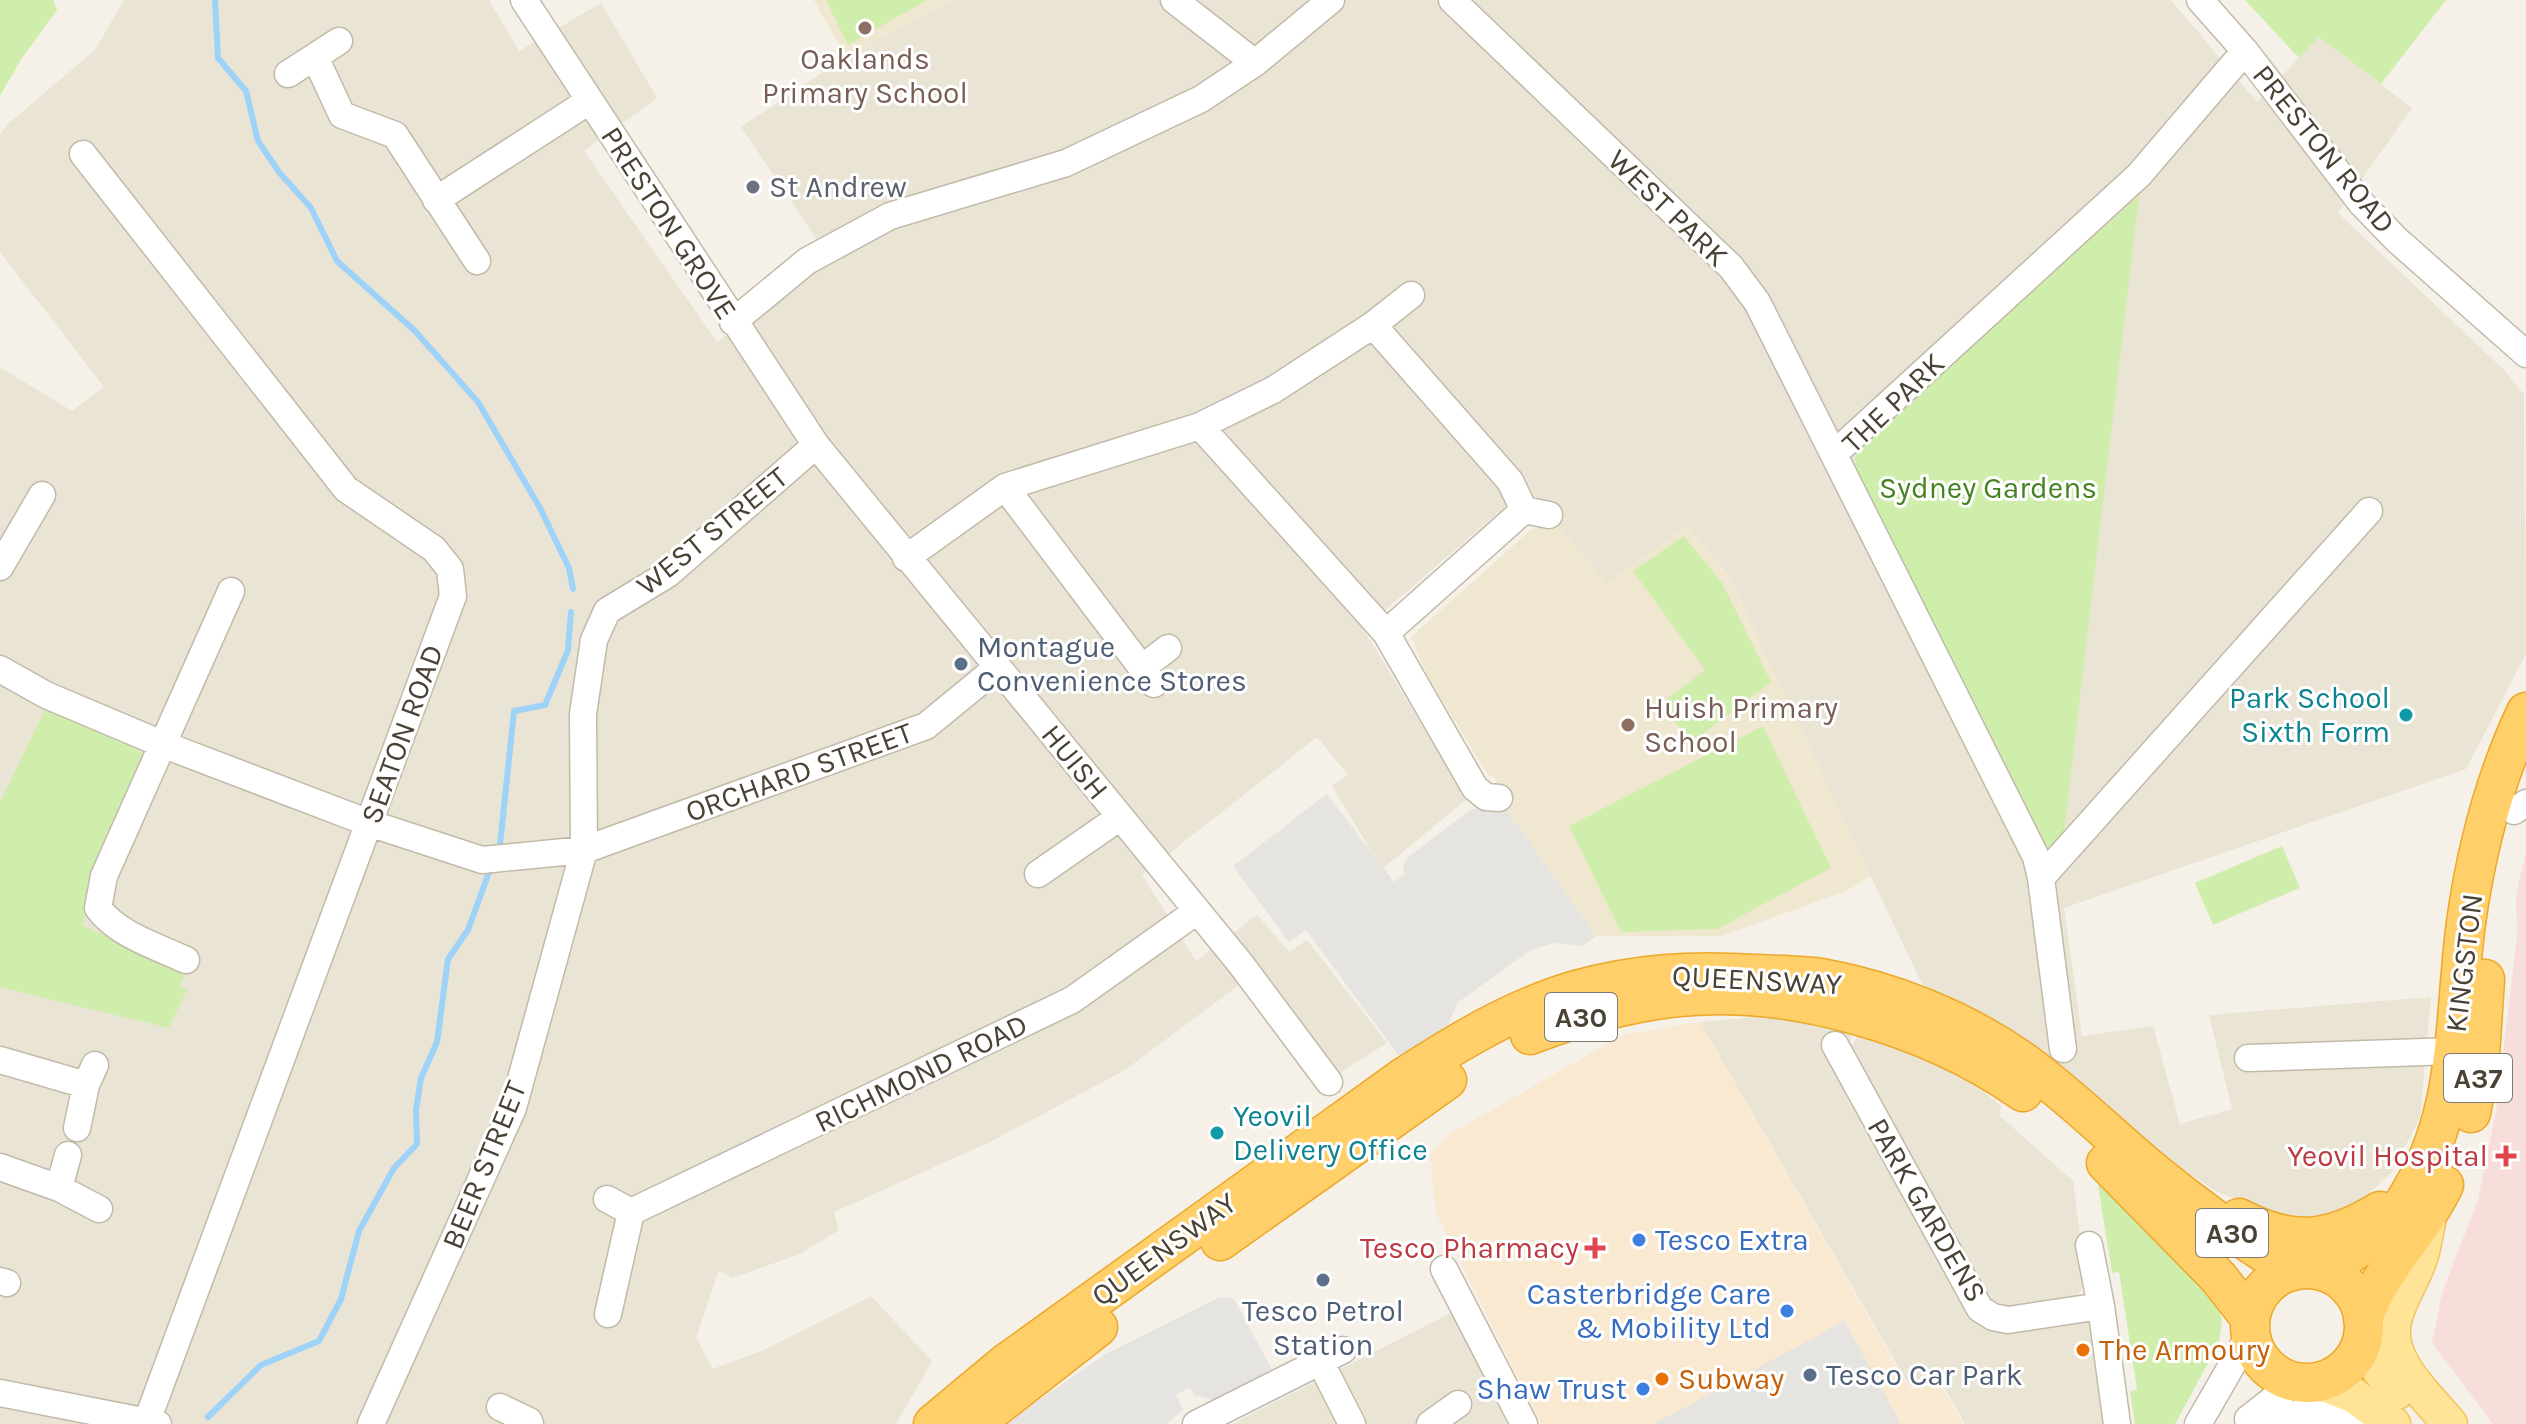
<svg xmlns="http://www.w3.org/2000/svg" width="2526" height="1424" font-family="Karla,sans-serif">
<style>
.residential{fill:#eae4d5}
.commercial{fill:#f9e9d1}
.education{fill:#f0e7d0}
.medical{fill:#f7deda}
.green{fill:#cfeeac}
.parking{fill:#e6e4e0}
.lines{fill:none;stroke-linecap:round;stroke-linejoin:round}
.stream{stroke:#9ed2f8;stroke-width:6}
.minor-casing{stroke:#c2baa9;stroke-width:29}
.major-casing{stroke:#f0c55b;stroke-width:37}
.highway-casing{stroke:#eda829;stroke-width:41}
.minor{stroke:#fff;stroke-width:26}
.major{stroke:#ffe397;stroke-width:34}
.highway{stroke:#ffcf69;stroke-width:38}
.education-dot{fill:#8d6e63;stroke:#fff;stroke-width:3}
.worship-dot{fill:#6b7280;stroke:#fff;stroke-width:3}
.service-dot{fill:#5c6f8a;stroke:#fff;stroke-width:3}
.culture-dot{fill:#0f9aa8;stroke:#fff;stroke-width:3}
.health-dot{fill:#e0444e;stroke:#fff;stroke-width:3}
.shop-dot{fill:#3f7fe0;stroke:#fff;stroke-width:3}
.food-dot{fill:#e8710a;stroke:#fff;stroke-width:3}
.labels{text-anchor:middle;stroke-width:6;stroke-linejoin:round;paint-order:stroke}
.shield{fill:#fff;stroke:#807b72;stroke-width:2}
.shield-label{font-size:28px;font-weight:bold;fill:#4a4235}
.education-label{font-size:30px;fill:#785e54;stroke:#fff}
.street-label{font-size:30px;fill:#4a4235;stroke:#fff}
.worship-label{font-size:30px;fill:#5b616d;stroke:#fff;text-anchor:start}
.park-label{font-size:30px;fill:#458222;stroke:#fff}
.service-label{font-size:30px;fill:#4e5e75;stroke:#fff;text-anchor:start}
.culture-label{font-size:30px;fill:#0d838f;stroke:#fff;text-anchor:end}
.health-label{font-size:30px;fill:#be3a42;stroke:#fff;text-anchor:end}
.shop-label{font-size:30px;fill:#366cbe;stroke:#fff;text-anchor:end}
.food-label{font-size:30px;fill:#c56008;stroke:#fff;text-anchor:start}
</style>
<rect width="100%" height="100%" fill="#f5f1e8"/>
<path class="residential" d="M124,0h365l30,51 82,-48 56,95 -73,53 133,191 113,-83 -89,-132 105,-70 109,-57h1216l86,102 62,-65 93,71 -74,105 167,158 19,23 2,260 -60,115 -402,139 18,128 71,-10 27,98 52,-15 -23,-94 222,-18 -11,121 -29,55 -42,38 -41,8 -41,-7 -53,-22 -49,-32 -181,-135 -62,-39 -194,-408 -41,-50 -80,58 -81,-95 -163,140 104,170 -85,70 -50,-83 16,-11 -31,-38 -175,138 54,86 61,-46 32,37 18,-12 80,103 -49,31 -79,-104 -134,100 -135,72 -156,70 5,18 -39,24 -68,24 -13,-8 -23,68 17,31 48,-18 110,-55 61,65 -36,63h-896v-1057l72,44 32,-24 -104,-135v-117l8,-11 87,-74z
M1778,1015l75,14 -4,21 10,-17 103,41 39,32 -1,10 73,65 13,101 -11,17 22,21 15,104h-147l-26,-46 -29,9 -210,-365z
M1453,1312l54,112h-275z"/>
<path class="commercial" d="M1700,1022l210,368 28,-10 25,44h-422l-105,-211 -6,-58 18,-20 175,-100z"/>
<path class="education" d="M814,0h141l-109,57z
M1558,526l49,58 80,-58 41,51 143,299 -25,15 -124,45h-126l-89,-126 -13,-33 -6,-2 -61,-100 -16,-38 121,-108z"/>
<path class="medical" d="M2526,851v573h-33l-61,-81 10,-50 36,-93 18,-89 21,-174 -1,-42z"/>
<path class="green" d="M0,0h53l4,10 -35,48 -22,38z
M826,0h101l-79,45z
M2245,0h201l-65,84 -62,-47 -20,21z
M2139,196l-75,637 -10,16h-12l-188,-370 2,-27 19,-23z
M1684,536l38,47 49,99 -80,61 -30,-40 44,-33 -72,-99z
M46,708l99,46 -59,138 3,14 -7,19 105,47 -8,14 8,4 -18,38 -169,-41v-185z
M1763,726l68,142 -114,61 -96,3 -52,-106z
M2282,846l18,42 -87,37 -18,-42z
M2109,1181l109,122 4,18 -3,22 -44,81h-40l-5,-32 7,-3 -18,-117 -7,1 -14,-88z"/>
<path class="parking" d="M1327,794l67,88 11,-8 -2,-6 3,-9 65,-50 36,1 89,126 -13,10 -29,-3 -23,7 -74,53 -13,32 -42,25 -96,-130 -17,12 -56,-76z
M1220,1297l14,2 40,74 -57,28 -23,-6 -4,-8 -14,8 7,15 -17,14h-162l102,-70z
M1844,1320l57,104h-247l183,-99z"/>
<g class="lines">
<path class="stream" d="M215,0l3,58 28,33 12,50 21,31 32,36 26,53 78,70 63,71 62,106 29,60 4,21
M500,845l14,-134 31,-6 23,-55 3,-38
M208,1417l53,-52 58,-24 22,-42 18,-68 35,-63 23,-24 -1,-34 5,-32 16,-36 11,-83 20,-29 21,-58"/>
<g class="minor-casing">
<path id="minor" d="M524,0l292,445 424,518 89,119
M1174,0l81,63
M1452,0l279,267 26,35 279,555 5,21 22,171
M2200,0l45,51 117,153 35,36 129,114
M315,57l27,58 53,20 82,126
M288,74l51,-33
M83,154l263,335 88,60 16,20 3,27 -306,825
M436,200l153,-99
M733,322l74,-61 83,-45 176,-53 135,-64 54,-36 76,-63
M1373,325l137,156 14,29
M1200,426l186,207 89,155 11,9 13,1
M1835,453l304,-278 106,-124
M1005,487l149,197
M1524,510l25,5
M906,558l99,-71 195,-61 73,-36 100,-65 38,-30
M0,567l42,-72
M1386,633l138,-123
M1142,668l26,-20
M0,669l46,26 116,49 207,79 113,37 102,-10 342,-124 72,-59
M2514,811l12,-8
M1038,874l82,-57
M2041,878l328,-367
M186,960c-30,-14 -68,-25 -88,-52l6,-32 127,-285
M1835,1045l145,264 13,8 15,3 93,-14
M2248,1058l205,-7
M0,1060l86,25
M77,1128l9,-43 9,-20
M0,1167l59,21 40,21
M59,1188l9,-33
M607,1199l24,13
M631,1212l441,-212 125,-89
M2089,1245l12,61 16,118
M1444,1269l80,155
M0,1281l7,2
M608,1314l23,-102
M1320,1361l32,63
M0,1393l158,31
M500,1407l29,14 1,3
M2248,1419l47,-37
M371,1424l142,-316 71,-258 -1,-136 11,-74 13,-29 61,-37 148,-129
M1196,1424l147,-74
M1430,1424l28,-20
M2198,1424l52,-90
M2251,1424c37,-12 69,-16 105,0"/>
</g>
<g class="major-casing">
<path id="major" d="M2430,1212c-3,14 -5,29 -9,43 -11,37 -42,65 -21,105 12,24 33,44 50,64
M2363,1335l15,33 19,24
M2319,1382l34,13 40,29"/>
</g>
<g class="highway-casing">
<path id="highway" d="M1530,1035c45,-17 92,-31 141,-37 114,-15 259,28 352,94
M2471,1113l8,-42 6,-92
M2106,1163l112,114 32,41
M2239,1218c53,28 91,24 141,-7
M1220,1241l227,-161
M2250 1326a57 57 0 1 1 114 0a57 57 0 1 1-114 0Z
M2324,1271c20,-13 41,-26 59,-42 14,-13 23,-29 32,-45 46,-80 39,-173 51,-261 10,-73 29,-145 60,-211
M2363,1319c17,-51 58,-86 81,-134
M933,1424l72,-60 399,-287c54,-35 110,-69 172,-87 61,-17 116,-20 179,-16 22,1 45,1 66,4 71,13 141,41 200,82 46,33 86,73 129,109 46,38 92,71 143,102
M974,1424l124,-97"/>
</g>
<use href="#minor" class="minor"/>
<use href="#major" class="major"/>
<use href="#highway" class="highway"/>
</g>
<g class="education-dot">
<circle cx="865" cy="28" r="8"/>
<circle cx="1628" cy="725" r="8"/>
</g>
<circle class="worship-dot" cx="753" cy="187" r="8"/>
<g class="service-dot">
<circle cx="961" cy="664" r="8"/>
<circle cx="1323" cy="1280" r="8"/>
<circle cx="1810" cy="1375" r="8"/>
</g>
<g class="culture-dot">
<circle cx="2406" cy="715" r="8"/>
<circle cx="1217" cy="1133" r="8"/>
</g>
<g class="health-dot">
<path d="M2502 1144h8v8h8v8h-8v8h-8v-8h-8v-8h8z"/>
<path d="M1591 1236h8v8h8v8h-8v8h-8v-8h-8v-8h8z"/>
</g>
<g class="shop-dot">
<circle cx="1639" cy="1240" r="8"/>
<circle cx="1787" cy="1311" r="8"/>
<circle cx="1643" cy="1389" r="8"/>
</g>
<g class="food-dot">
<circle cx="2083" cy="1350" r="8"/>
<circle cx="1662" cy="1379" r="8"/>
</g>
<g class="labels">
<g class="shield">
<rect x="1545" y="993" width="72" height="48" rx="6"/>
<rect x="2444" y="1054" width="68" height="48" rx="6"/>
<rect x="2196" y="1209" width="72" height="48" rx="6"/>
</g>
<g class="shield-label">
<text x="1581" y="1027">A30</text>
<text x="2478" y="1088">A37</text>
<text x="2232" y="1243">A30</text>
</g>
<g class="education-label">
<text x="865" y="69">Oaklands<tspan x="865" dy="34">Primary School</tspan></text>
<text x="1644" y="718" text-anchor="start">Huish Primary<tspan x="1644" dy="34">School</tspan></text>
</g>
<g class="street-label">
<text transform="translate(2324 149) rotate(51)" y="10">PRESTON ROAD</text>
<text transform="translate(1668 208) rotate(44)" y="10">WEST PARK</text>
<text transform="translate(669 223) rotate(57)" y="10">PRESTON GROVE</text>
<text transform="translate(1893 403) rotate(-44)" y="10">THE PARK</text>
<text transform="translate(712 531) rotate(-39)" y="10">WEST STREET</text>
<text transform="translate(402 734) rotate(-70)" y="10">SEATON ROAD</text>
<text transform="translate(1075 762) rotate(51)" y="10">HUISH</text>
<text transform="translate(799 772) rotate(-20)" y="10">ORCHARD STREET</text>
<text transform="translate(2464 963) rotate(-83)" y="10">KINGSTON</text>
<text transform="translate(1757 980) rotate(3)" y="10">QUEENSWAY</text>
<text transform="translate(921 1073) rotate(-26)" y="10">RICHMOND ROAD</text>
<text transform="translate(484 1165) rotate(-68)" y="10">BEER STREET</text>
<text transform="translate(1927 1210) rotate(60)" y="10">PARK GARDENS</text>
<text transform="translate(1164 1249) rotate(-36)" y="10">QUEENSWAY</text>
</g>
<g class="worship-label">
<text x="769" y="197">St Andrew</text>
</g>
<g class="park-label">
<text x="1988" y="498">Sydney Gardens</text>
</g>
<g class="service-label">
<text x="977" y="657">Montague<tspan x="977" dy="34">Convenience Stores</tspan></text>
<text x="1323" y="1321" text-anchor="middle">Tesco Petrol<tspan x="1323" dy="34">Station</tspan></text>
<text x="1826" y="1385">Tesco Car Park</text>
</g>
<g class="culture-label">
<text x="2390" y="708">Park School<tspan x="2390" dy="34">Sixth Form</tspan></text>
<text x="1233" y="1126" text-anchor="start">Yeovil<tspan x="1233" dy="34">Delivery Office</tspan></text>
</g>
<g class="health-label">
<text x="2488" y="1166">Yeovil Hospital</text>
<text x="1579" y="1258">Tesco Pharmacy</text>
</g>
<g class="shop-label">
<text x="1655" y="1250" text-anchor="start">Tesco Extra</text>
<text x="1771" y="1304">Casterbridge Care<tspan x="1771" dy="34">&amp; Mobility Ltd</tspan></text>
<text x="1627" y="1399">Shaw Trust</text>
</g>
<g class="food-label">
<text x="2099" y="1360">The Armoury</text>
<text x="1678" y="1389">Subway</text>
</g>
</g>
</svg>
